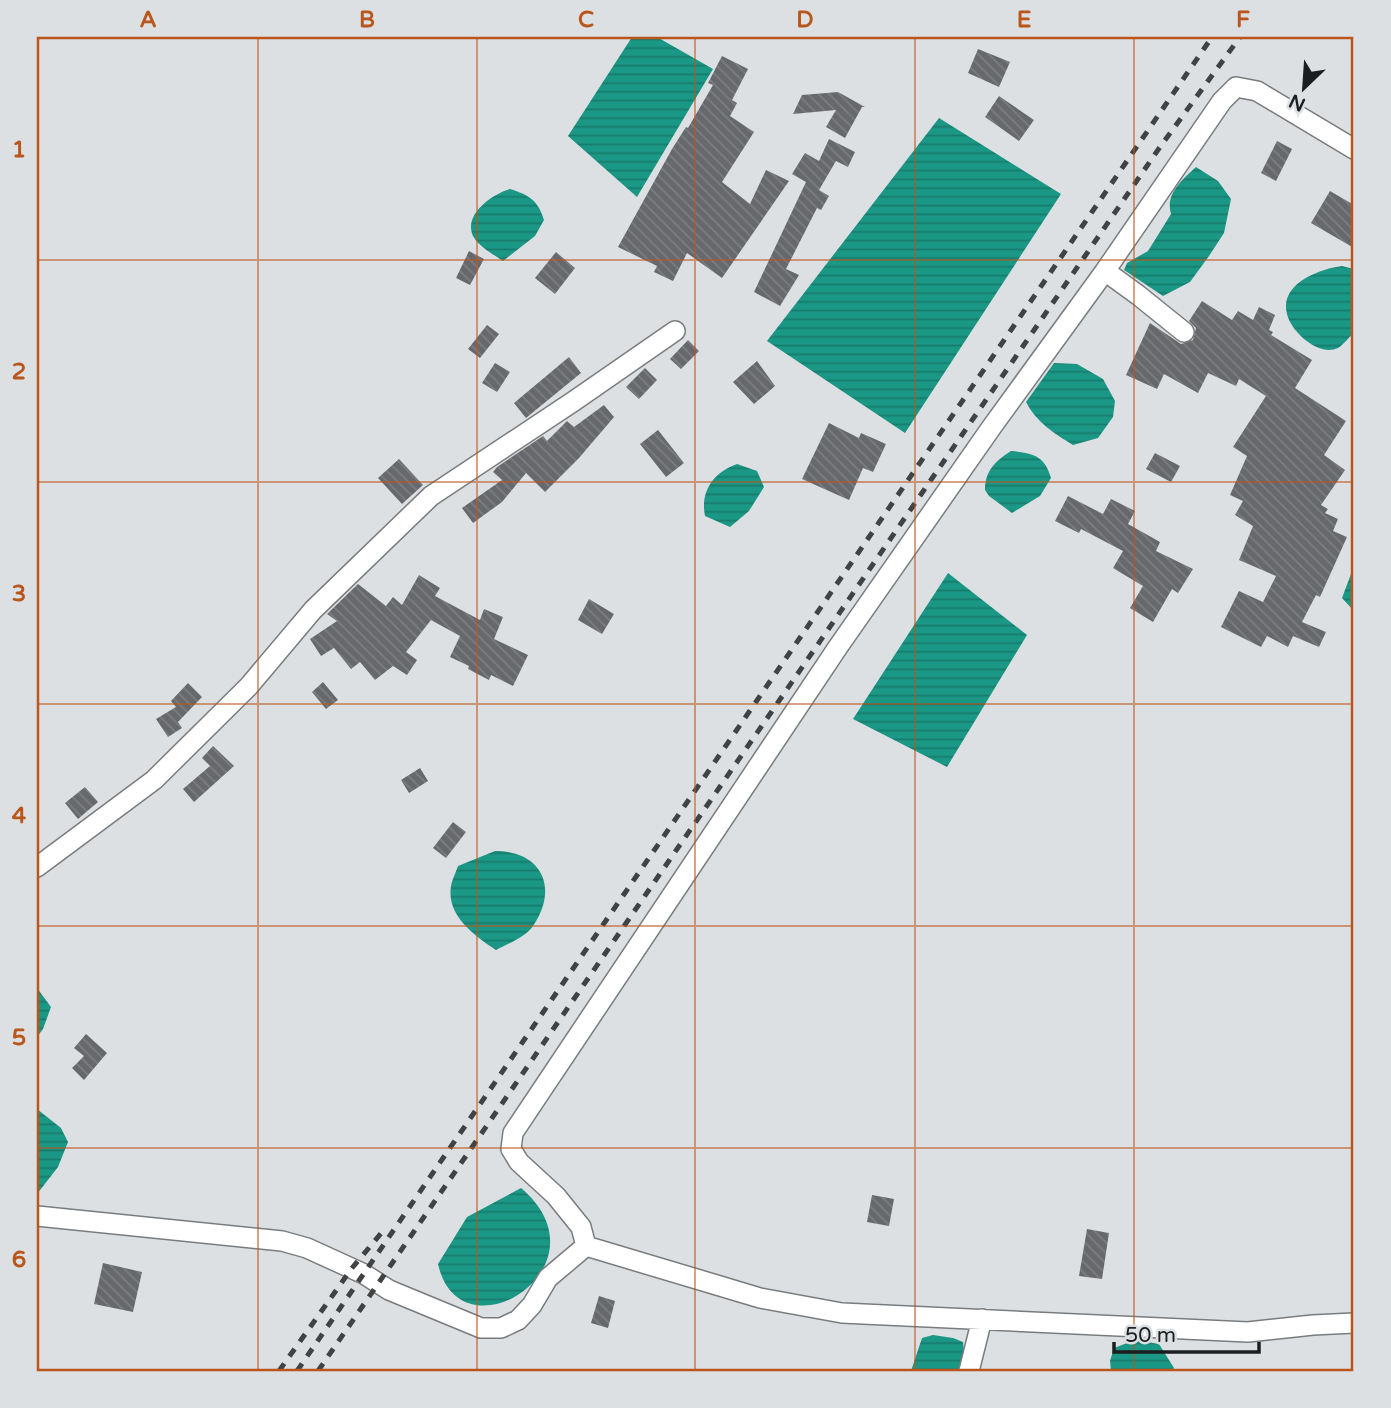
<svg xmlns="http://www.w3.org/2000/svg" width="1391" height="1408" font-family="'Varela Round',sans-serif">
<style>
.water{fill:url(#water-rules)}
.building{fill:url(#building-back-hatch)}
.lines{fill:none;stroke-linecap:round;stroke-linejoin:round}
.minor-casing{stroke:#797c7f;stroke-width:22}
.minor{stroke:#fff;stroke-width:19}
.rail{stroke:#414243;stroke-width:5;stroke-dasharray:9 9;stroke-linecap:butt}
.grid{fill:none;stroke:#b9561c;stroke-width:2;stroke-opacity:0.55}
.neatline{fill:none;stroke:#b9561c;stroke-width:2.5}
.grid-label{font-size:23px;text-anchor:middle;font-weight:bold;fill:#b9561c}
</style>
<defs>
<pattern id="water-rules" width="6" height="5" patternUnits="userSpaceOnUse" patternTransform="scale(1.75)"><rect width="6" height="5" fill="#1b9785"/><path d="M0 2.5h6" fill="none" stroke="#177b6c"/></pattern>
<pattern id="building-back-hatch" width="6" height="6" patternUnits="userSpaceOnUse" patternTransform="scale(1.75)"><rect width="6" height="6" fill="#67686c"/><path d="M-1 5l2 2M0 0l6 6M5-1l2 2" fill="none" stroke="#7c7d80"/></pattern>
</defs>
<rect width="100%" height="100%" fill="#dde0e3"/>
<path class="water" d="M632,37h25l56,32 -76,128 -69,-61z
M939,118l122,76 -156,239 -138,-92z
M1196,167l22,14 13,18 -7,34 -15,23 -19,26 -27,14 -39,-26 3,-7 21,-12 23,-37c-6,-20 11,-34 25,-47z
M510,189c19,6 28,11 34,31l-9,16 -32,25c-10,-7 -24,-14 -30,-25 -10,-22 20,-42 37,-47z
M1342,266l12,3v64c-5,4 -11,12 -16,15 -19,9 -47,-16 -51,-34 -8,-30 32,-45 55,-48z
M1054,363l23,1 26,15 12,22 -2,16 -15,21 -25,7c-19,-12 -36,-22 -47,-43z
M1011,451c22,2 34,5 40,27l-11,18 -28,17 -23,-17 -4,-6c0,-19 10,-29 26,-39z
M737,464l20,7 7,16 -15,24 -19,16 -25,-11c-5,-25 9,-44 32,-52z
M1354,566v45l-12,-13z
M948,573l79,62 -80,132 -94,-48z
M495,851c47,0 64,37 38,75 -7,11 -26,18 -37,24 -21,-14 -50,-34 -45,-64 1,-6 5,-14 7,-20z
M37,988l14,19 -8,22 -6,8z
M37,1109l24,19 7,14 -10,25 -21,27z
M521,1188c92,78 -61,174 -83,76l29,-47z
M933,1335l20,3 10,4 3,29h-55l11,-33z
M1135,1340l24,4 15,24 -2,3h-61l-1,-10 4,-13z"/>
<path class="building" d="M978,49l32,13 -11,25 -31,-14z
M722,56l26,13 -16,31 5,3 -7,13 24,16 -32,50 28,22 16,-34 23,11 -67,97 -35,-25 -14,28 -19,-9 3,-6 -39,-19 54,-98 14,-22 2,1 25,-43 -5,-2z
M838,92l27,15h-3l-17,31 -19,-11 10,-17 -43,4 9,-19z
M999,96l35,24 -15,21 -34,-24z
M829,139l26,13 -7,15 -12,-6 -17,29 10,6 -8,14 -4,-2 -31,61 13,6 -19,31 -26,-14 52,-110 -14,-8 13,-21 14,8z
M1277,141l15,8 -16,32 -15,-8z
M1330,191l24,14v43l-43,-25z
M469,251l15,8 -14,26 -14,-7z
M556,252l19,16 -20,26 -20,-16z
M1202,301l30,19 6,-9 15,9 6,-13 16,8 -6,15 4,2 -2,3 41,25 -17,28 51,33 -22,34 21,15 -24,35 7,4 -3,4 13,6 -5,12 14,6 -27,60 -4,-2 -14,27 24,10 -7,15 -26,-11 -5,11 -21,-11 -6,11 -40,-20 18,-36 24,11 13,-26 -37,-16 14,-34 -18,-11 8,-14 -13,-6 17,-39 -14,-9 33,-51 -27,-17 -3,7 -28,-13 -10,20 -34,-19 -7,15 -31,-14 24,-52 31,21 12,-4 3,-12 -7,-7z
M487,325l12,9 -19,24 -12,-9z
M688,340l11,11 -18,18 -11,-10z
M569,357l12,16 -55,45 -12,-15z
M757,361l18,25 -21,18 -21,-22z
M495,363l15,9 -13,20 -15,-9z
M645,368l12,12 -18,19 -13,-12z
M604,405l10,12 -35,41 -34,34 -19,-19 -24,29 -29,21 -11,-15 40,-28 -9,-8 4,-5 46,-31 4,5 20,-20 7,6z
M829,423l30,15 2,-5 25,11 -13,28 -10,-4 -14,32 -47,-21z
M658,430l26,33 -18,14 -26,-33z
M1155,453l25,13 -9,16 -25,-13z
M399,459l24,26 -21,19 -24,-26z
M1068,496l35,18 8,-15 24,12 -7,13 32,18 -4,9 37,18 -15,24 -6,-4 -19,33 -23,-14 13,-22 -30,-18 10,-17 -42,-22 -2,4 -24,-12z
M419,575l21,13 -5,8 45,24 4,-11 19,8 -9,22 34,16 -15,31 -22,-11 -2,5 -21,-11 1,-3 -19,-9 10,-21 -29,-16 -25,32 11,8 -10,15 -14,-9 -18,14 -15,-18 -9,7 -17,-21 -13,8 -11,-17 27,-18 -10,-7 31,-30 28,22 7,-9 9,8z
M589,599l25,15 -12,20 -24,-14z
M323,682l15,18 -12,9 -14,-17z
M188,683l14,14 -24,25 4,6 -14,9 -12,-18 20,-12 -5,-6z
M213,746l21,20 -40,36 -11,-13 27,-23 -8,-8z
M420,768l8,13 -19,12 -8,-13z
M85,787l13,15 -20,17 -13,-16z
M453,822l13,10 -20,26 -13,-10z
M86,1034l21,19 -23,27 -12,-12 12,-12 -10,-8z
M872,1195l22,4 -5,27 -22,-4z
M1087,1229l22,4 -7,46 -23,-3z
M103,1263l39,9 -9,40 -39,-8z
M599,1296l16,5 -7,27 -17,-5z"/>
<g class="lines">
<g class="minor-casing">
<path id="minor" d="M1105,271l117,-170 14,-14 21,4 97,58
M37,867l117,-87 95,-94 64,-76 118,-114 143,-95 101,-70
M37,1216l245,25 25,7 57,26 25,16 92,38h20l17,-8 14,-15 16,-27 38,-32 174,52 82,15 406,19 65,-7 41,-2
M586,1246l-5,-19 -25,-31 -37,-34 -8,-13 2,-16 325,-486 153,-219 114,-157 33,24 46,37
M969,1371l13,-52"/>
</g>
<use href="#minor" class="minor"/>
<path class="rail" d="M279,1371l73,-103 31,-37
M297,1371l915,-1334
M318,1371l842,-1224 80,-110"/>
</g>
<path class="grid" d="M258,37v1334M477,37v1334M695,37v1334M915,37v1334M1134,37v1334M37,260h1317M37,482h1317M37,704h1317M37,926h1317M37,1148h1317"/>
<rect width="1391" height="1408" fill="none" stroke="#dde0e3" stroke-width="77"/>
<g transform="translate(1304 88) rotate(205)" stroke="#dde0e3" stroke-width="5" paint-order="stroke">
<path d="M0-5L12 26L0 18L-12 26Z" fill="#1c1d1e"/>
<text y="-10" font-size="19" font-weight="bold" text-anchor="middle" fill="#1c1d1e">N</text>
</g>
<path d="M1114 1342v10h145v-10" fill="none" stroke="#1c1d1e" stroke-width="3.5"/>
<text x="1125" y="1342" font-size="21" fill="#1c1d1e" stroke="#dde0e3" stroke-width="5" paint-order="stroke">50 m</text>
<rect x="38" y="38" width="1314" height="1332" class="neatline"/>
<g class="grid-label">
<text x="148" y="27">A</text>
<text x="367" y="27">B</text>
<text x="586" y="27">C</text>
<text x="805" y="27">D</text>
<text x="1024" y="27">E</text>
<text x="1243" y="27">F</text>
<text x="19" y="157">1</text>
<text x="19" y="379">2</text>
<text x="19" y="601">3</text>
<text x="19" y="823">4</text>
<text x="19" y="1045">5</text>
<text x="19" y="1267">6</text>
</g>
</svg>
